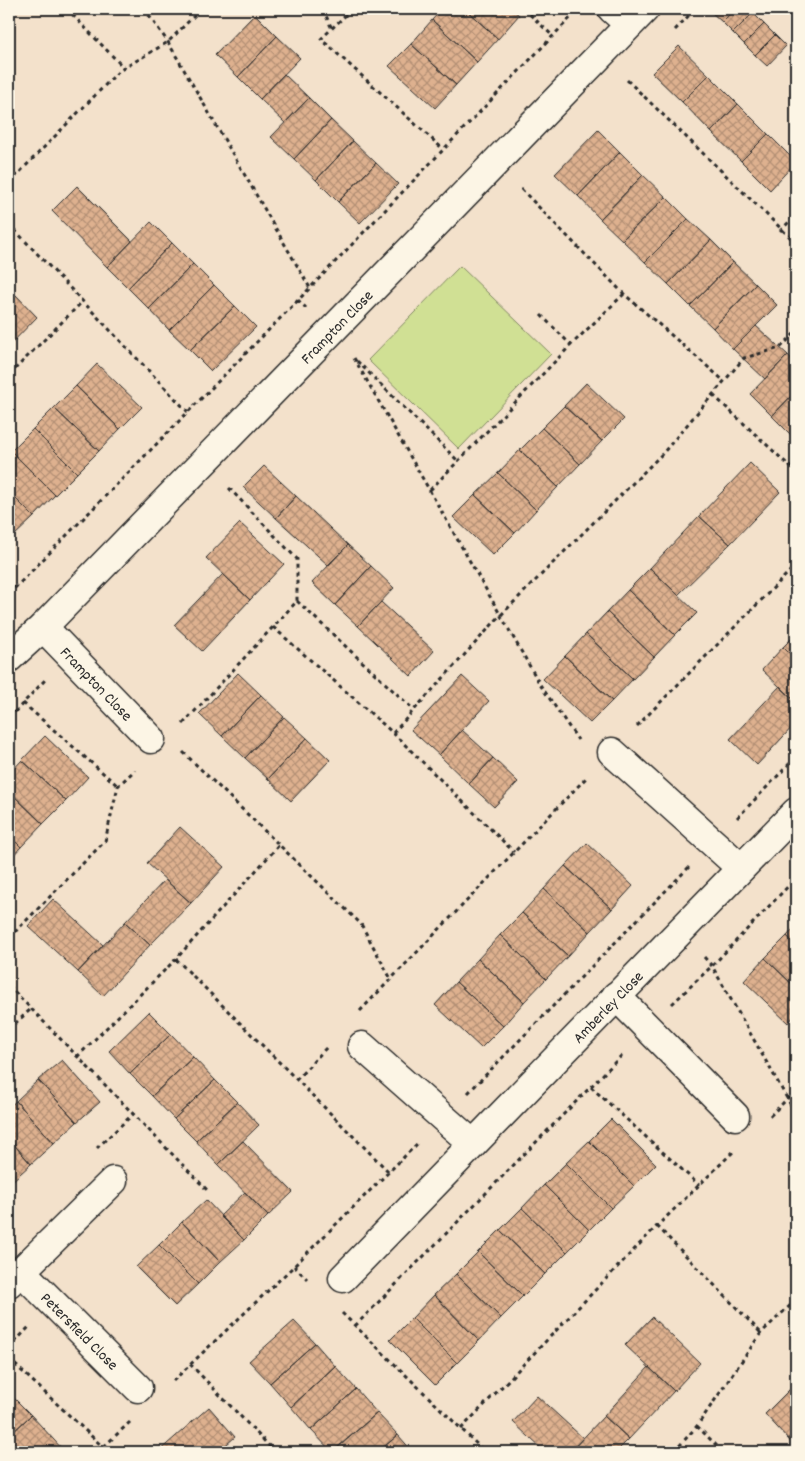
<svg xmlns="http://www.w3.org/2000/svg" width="805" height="1461" font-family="Dekko,sans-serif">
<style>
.green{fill:#d0e094;stroke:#7e8660}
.building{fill:url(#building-cross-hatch);stroke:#2b2b2b}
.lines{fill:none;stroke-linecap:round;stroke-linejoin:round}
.minor-casing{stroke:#2b2b2b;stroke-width:31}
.path{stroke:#2b2b2b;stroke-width:3;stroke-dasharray:4 4;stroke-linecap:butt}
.minor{stroke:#fcf5e5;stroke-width:28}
.labels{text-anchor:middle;stroke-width:4;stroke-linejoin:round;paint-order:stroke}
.street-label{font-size:16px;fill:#2b2b2b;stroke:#fcf5e5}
</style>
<defs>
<pattern id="building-cross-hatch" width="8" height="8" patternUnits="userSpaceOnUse" patternTransform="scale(1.25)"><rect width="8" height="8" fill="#deb18f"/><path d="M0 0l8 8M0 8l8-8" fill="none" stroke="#b49075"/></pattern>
</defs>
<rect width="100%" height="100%" fill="#f3e1cb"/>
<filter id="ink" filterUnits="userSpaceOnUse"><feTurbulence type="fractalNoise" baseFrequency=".02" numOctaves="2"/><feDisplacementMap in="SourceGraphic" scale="10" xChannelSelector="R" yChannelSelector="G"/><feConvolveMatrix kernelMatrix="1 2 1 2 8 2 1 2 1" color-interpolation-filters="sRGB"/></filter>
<g filter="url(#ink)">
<path class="green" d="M460,266l91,88 -92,95 -91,-89z"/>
<path class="building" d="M442,9h23l33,30 -21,23 -45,-42z
M465,9h47l7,6 -21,24z
M714,9h21l-13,13 -11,-10z
M735,9h13l5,4 -20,20 -11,-11z
M753,13l11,11 -20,20 -11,-11z
M255,14l22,22 -39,41 -23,-22z
M432,20l45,42 -21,23 -45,-41z
M764,24l11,11 -20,20 -11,-11z
M775,35l11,11 -19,20 -12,-11z
M277,36l23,22 -40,41 -22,-22z
M411,44l45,41 -21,23 -46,-42z
M679,46l30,29 -27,27 -30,-29z
M284,74l25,24 -24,25 -25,-24z
M709,75l29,29 -27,28 -29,-30z
M309,98l22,22 -37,39 -23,-22z
M738,104l30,30 -27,27 -30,-29z
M331,120l22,21 -37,39 -22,-21z
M598,130l22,22 -42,44 -23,-22z
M768,134l28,28 -26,28 -29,-29z
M353,141l23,22 -38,39 -22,-22z
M620,152l23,23 -43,44 -22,-23z
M376,163l22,21 -38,39 -22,-21z
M643,175l23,22 -44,43 -22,-21z
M77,186l55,55 -25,26 -55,-56z
M666,197l22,22 -43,43 -23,-22z
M688,219l23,21 -43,44 -23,-22z
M151,222l21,21 -44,45 -21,-21z
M711,240l22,22 -43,44 -22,-22z
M172,243l21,21 -44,45 -21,-21z
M733,262l23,22 -43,44 -23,-22z
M193,264l21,21 -45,45 -20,-21z
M756,284l21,21 -44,44 -20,-21z
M214,285l21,21 -45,44 -21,-20z
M16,295l21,22 -28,29v-43z
M235,306l21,21 -45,44 -21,-21z
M756,326l32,29 -23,24 -32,-30z
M788,355l8,9v27l-24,25 -22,-22z
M97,364l45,43 -22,22 -44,-43z
M586,383l38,36 -22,22 -38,-35z
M76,386l44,43 -21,22 -45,-43z
M796,391v45l-2,2 -22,-22z
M564,406l38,35 -22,23 -38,-36z
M54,408l45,43 -22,22 -44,-44z
M542,428l38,36 -22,23 -38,-37z
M33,429l44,44 -22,22 -44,-44z
M520,450l38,37 -22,23 -38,-37z
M11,451l44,44 -21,22 -25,-25v-38z
M750,463l30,29 -50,52 -31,-28z
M264,466l32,30 -20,22 -33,-31z
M498,473l38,37 -21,23 -40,-38z
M9,492l25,25 -22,21 -3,-3z
M475,495l40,38 -22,22 -40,-38z
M296,496l52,49 -20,20 -52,-47z
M699,516l31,28 -52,51 -28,-27z
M240,523l44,41 -34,36 -44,-42z
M348,545l23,21 -36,39 -23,-22z
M371,566l23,22 -36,38 -23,-21z
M650,568l47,45 -22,22 -47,-45z
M223,574l27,26 -48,51 -28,-26z
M628,590l47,45 -21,22 -47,-45z
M381,602l53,49 -23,25 -53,-50z
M607,612l47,45 -21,22 -47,-45z
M586,634l47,45 -21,22 -47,-45z
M796,634v26l-13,-13z
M783,647l13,13v42l-34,-32z
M565,656l47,45 -22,22 -47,-44z
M238,673l23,22 -39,41 -23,-22z
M462,676l27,25 -50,54 -28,-25z
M780,686l16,16v21l-39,42 -27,-26z
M261,695l23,22 -39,41 -23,-22z
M284,717l23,21 -39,41 -23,-21z
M462,730l31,28 -24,26 -30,-29z
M45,736l43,41 -22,24 -44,-41z
M307,738l23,22 -39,41 -23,-22z
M493,758l25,24 -24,25 -25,-23z
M22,760l44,41 -23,23 -34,-33v-17z
M9,791l34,33 -22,23 -12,-12z
M180,827l44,40 -33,36 -44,-40z
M9,835l12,12 -12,13z
M587,843l46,43 -21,23 -47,-43z
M565,866l47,43 -22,23 -46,-43z
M165,880l26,23 -41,42 -25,-23z
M544,889l46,43 -22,24 -46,-43z
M53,899l50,46 -25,27 -50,-46z
M522,913l46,43 -22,23 -46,-44z
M125,922l25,23 -47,51 -25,-24z
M796,926v19l-9,-9z
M500,935l46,44 -22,23 -46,-43z
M787,936l9,9v43l-31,-30z
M765,958l31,30v26l-8,9 -44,-42z
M478,959l46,43 -21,24 -47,-44z
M456,982l47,44 -22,22 -46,-43z
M149,1012l22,22 -41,40 -21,-23z
M171,1034l22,23 -41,39 -22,-22z
M193,1057l22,23 -41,39 -22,-23z
M62,1060l38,42 -23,20 -39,-42z
M38,1080l39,42 -23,21 -38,-42z
M215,1080l22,22 -41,39 -22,-22z
M16,1101l38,42 -23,21 -22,-25v-32z
M237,1102l22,23 -41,40 -22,-24z
M611,1119l45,45 -22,22 -45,-45z
M9,1139l22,25 -22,20z
M243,1141l50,51 -25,24 -50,-51z
M589,1141l45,45 -23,22 -45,-45z
M566,1163l45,45 -22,22 -45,-45z
M544,1185l45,45 -22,22 -45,-44z
M245,1192l23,24 -24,24 -24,-24z
M206,1200l38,40 -24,22 -38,-40z
M522,1208l45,44 -22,22 -45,-44z
M182,1222l38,40 -22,22 -39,-39z
M500,1230l45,44 -22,22 -45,-44z
M159,1245l39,39 -23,22 -39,-39z
M478,1252l45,44 -22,22 -45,-44z
M456,1274l45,44 -22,23 -45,-46z
M434,1295l45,46 -22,22 -45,-45z
M652,1317l48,46 -26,28 -49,-46z
M412,1318l45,45 -22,22 -45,-45z
M294,1321l21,22 -45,40 -21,-22z
M315,1343l20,23 -44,41 -21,-24z
M335,1366l21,23 -45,41 -20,-23z
M649,1367l25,24 -45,48 -25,-23z
M796,1383v47l-8,9 -23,-25z
M356,1389l21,24 -45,39 -21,-22z
M9,1393l22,22 -22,21z
M537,1396l46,42 -13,14h-25l-32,-30z
M209,1407l26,30 -17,15h-60z
M377,1413l21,22 -20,17h-45z
M31,1415l34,37h-45l-11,-12v-4z
M604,1416l25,23 -13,13h-46z
M796,1430v18l-8,-9z
M398,1435l15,17h-35z"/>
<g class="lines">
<g class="minor-casing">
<g id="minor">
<path d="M612,9l17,15"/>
<path id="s1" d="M43,627l108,112"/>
<path id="s2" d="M9,658l34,-31 602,-618"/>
<path d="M612,752l129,116"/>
<path d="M616,996l119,120"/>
<path d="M362,1046l111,98"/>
<path id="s3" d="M21,1271l117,117"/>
<path id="s4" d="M343,1278l453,-466"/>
<path d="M9,1283l104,-102"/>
</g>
</g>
<path class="path" d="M67,9l57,59
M144,9l24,33 142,246
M323,9l9,20
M352,9l-31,30 122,110
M524,9l29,27
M9,15l6,-6
M675,30l20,-21
M627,80l169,163
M9,183l110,-112 49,-29 33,-33
M521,189l103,105 100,87
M9,224l179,188
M780,231l16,-16
M298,300l8,8
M541,315l30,30
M354,358l187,328 37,54
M357,361l101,100
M9,375l74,-74
M713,395l83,77
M430,490l141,-145 53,-51
M9,594l301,-306 267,-277
M297,601l117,109
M273,627l120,106 121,119
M23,703l95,83
M9,718l36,-38
M183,724l114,-123v-42l-68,-71
M637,726l159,-161
M393,733l107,-117 163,-163 81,-95 36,-10 16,-16
M183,752l178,172 30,55
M737,818l59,-61
M9,938l96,-97 13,-55 17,-16
M704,957l8,9 84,148
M176,959l213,213
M9,986l200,206
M672,1004l40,-38 84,-88
M360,1011l227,-234
M9,1029l22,-20
M77,1057l99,-98 104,-115
M296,1080l31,-33
M591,1087l108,98
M468,1093l221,-226
M770,1116l26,-26
M97,1148l36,-34
M657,1226l104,107
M294,1266l13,13
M342,1313l143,139
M355,1326l269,-273
M9,1348l20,-21
M9,1359l94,88
M190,1364l85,88
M173,1381l121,-115 125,-124
M697,1426l26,26
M461,1429l196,-203 76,-74
M98,1452l32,-30
M674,1452l23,-26 64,-93 35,-33"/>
<use href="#minor" class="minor"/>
</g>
</g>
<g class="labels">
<g class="street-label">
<text dy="6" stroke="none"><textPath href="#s2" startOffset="466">Frampton Close</textPath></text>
<text dy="6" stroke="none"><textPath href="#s1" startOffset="78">Frampton Close</textPath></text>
<text dy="6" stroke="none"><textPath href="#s4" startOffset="379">Amberley Close</textPath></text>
<text dy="6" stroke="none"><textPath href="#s3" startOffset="84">Petersfield Close</textPath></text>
</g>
</g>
<rect width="805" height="1461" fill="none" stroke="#fcf5e5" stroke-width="30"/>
<rect x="15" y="15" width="775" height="1431" fill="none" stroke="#2b2b2b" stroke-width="2" filter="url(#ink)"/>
</svg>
